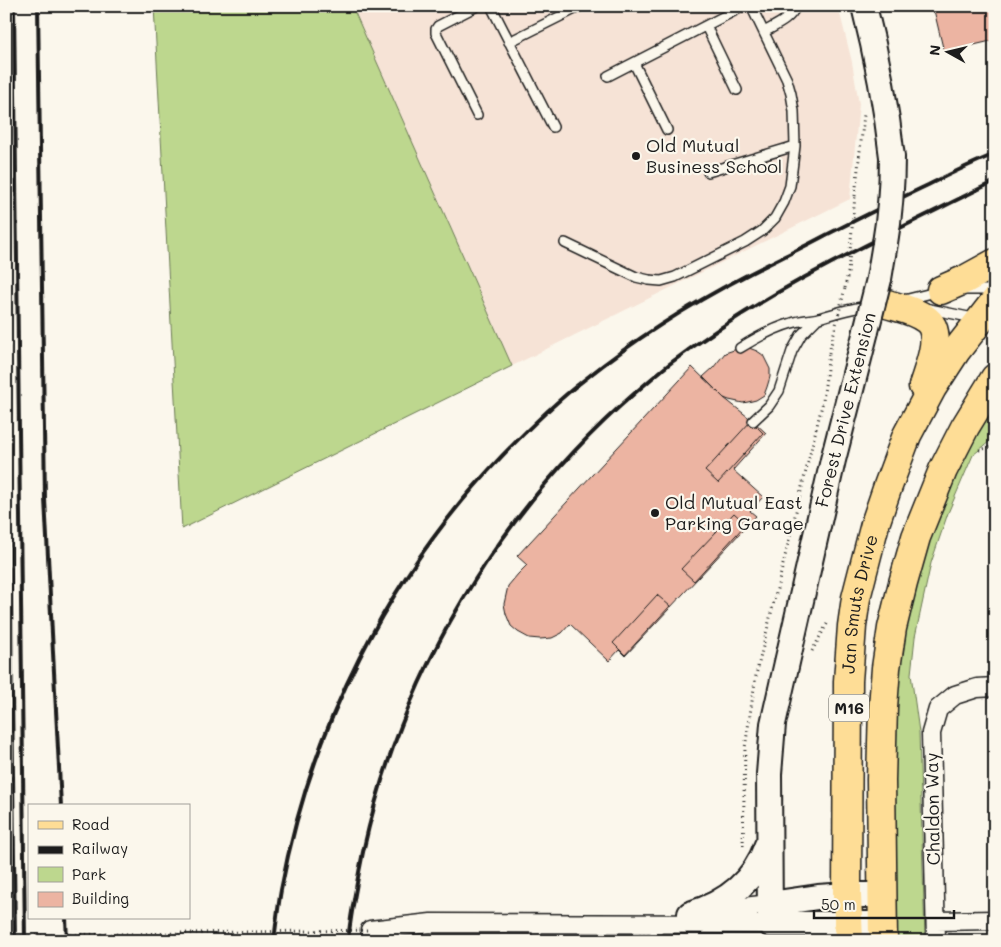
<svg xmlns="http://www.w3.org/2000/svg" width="1001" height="947" font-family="Mali,sans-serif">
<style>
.built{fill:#f6e3d6}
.green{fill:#bdd78e;stroke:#6c7a55}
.building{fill:#ecb4a2;stroke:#1c1c1c}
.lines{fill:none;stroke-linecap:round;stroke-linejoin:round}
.lane-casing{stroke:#1c1c1c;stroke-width:12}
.street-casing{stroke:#1c1c1c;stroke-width:21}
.secondary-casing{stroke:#1c1c1c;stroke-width:28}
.primary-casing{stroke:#1c1c1c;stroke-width:31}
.path{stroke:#1c1c1c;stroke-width:3;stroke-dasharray:1 4;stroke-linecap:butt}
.lane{stroke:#fbf7ec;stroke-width:9}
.street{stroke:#fbf7ec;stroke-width:18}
.secondary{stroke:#fbf7ec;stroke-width:24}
.primary{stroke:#fedd96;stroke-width:28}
.rail{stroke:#1c1c1c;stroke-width:4}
.secondary-bridge-casing{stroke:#1c1c1c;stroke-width:28;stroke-linecap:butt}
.path-bridge{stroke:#1c1c1c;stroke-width:3;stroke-dasharray:1 4;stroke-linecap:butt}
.secondary-bridge{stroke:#fbf7ec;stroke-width:24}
.poi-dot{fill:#1c1c1c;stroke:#fbf7ec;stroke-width:2}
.labels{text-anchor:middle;stroke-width:4.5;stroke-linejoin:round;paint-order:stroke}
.shield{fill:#fbf7ec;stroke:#5f5e5a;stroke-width:1}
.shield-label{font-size:16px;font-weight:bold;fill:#1c1c1c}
.poi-label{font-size:18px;fill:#1c1c1c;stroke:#fbf7ec;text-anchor:start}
.street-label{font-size:18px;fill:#1c1c1c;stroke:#fbf7ec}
</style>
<rect width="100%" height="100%" fill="#fbf7ec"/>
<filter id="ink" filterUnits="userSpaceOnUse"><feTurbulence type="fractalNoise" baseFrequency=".02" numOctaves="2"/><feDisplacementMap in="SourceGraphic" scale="10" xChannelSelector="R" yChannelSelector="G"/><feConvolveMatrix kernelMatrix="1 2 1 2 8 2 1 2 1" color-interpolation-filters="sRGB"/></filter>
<g filter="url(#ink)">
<path class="built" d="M352,6h486l14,56 7,42 -9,95 -338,167z"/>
<path class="green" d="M154,6h198l160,360 -330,163z
M995,385v52l-22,18 -25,58 -17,50 -16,74 -4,37 8,58 6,209h-35l2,-234 27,-168z"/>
<path class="building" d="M933,6h62v34l-51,12z
M740,348h9l8,3 6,4 7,14v8l-3,10 -3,8 -8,5 -8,2 -5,1 -14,-3 -5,-2 -21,-21 10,-9 12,-15z
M692,367l32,31 29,23 13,12 -33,37 30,27 -13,14 6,5 -131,140 -6,-6 -10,11 -39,-37 -8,9 -10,5 -12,1 -11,-1 -11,-6 -7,-6 -5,-12 -2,-10 4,-18 10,-12 9,-9 -10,-9z
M751,421l12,12 -45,50 -13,-12z
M734,513l12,11 -52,57 -13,-12z
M657,595l13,11 -45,49 -12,-12z"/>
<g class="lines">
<g class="lane-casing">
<path id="lane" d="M477,6l-39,20 -2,3v4l41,82
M491,6l62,121
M706,26l31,64
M764,32c12,-7 26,-12 32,-26
M509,42l72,-36
M634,63l33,67
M608,76l136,-70
M708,172l87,-26
M565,243l71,34 13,3 12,1 14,-4 70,-35 17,-11 13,-13 9,-16 6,-16 5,-40 -1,-35 -3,-17 -4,-14 -36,-74
M963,290h32
M904,300l36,-9
M925,308l53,11
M740,348c16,-10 34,-20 52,-25 9,-3 18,-3 27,-5 17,-5 34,-11 52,-12
M753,421l16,-15 10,-15 13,-40 9,-16 17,-17
M537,924v17
M650,941l13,-17"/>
</g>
<g class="street-casing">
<path id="street" d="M709,911l61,-7
M936,921l59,-1
M370,930l61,-7 339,1
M936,941l-5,-208 7,-24 17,-14 22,-7 18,-1"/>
</g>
<g class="secondary-casing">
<path id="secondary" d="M864,6c13,51 22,98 28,151
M879,279l6,-36
M866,331l-33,129 -60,264 -4,50 1,150h113
M770,904l48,-7 29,-2h36
M690,914c37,-11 64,-32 77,-69"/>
</g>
<g class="primary-casing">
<g id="primary">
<path d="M941,290l23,-10 31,-17"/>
<path d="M887,304c13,4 29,7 40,16 17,14 1,49 -4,66"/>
<path id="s1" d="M849,941l-2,-46 1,-214 4,-55 4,-28 19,-74 13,-38 19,-51 25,-47 24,-37 39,-50"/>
<path d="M883,941l-2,-161 2,-73 3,-39 6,-40 11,-45 13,-46 27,-67 22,-43 30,-49"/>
</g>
</g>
<path class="path" d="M855,196l9,-81
M845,288l3,-15
M979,450l16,-4
M812,651l16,-29
M743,846l2,-98 11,-73 67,-274 6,-48"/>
<use href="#lane" class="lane"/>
<use href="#street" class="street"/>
<use href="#secondary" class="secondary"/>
<use href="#primary" class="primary"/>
<path class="rail" d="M14,6l11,935
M38,6l7,493 16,307
M6,187l9,754
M66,918l1,23
M274,941c2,-17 4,-34 7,-51 30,-162 106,-313 220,-433 26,-27 53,-54 83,-77 50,-40 105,-75 161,-104 27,-14 55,-27 81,-41 34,-17 68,-34 102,-50 22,-11 44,-22 67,-31
M348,941c3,-30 9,-59 15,-89 39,-178 135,-340 273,-460 12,-10 24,-21 36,-30 99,-75 213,-126 323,-181"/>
<g class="secondary-bridge-casing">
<path id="secondary-bridge" d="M885,243c5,-29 7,-57 7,-86
M866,331l13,-52"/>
</g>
<path class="path-bridge" d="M848,273l7,-77
M829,353l16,-65
M6,936l364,-6"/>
<use href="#secondary-bridge" class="secondary-bridge"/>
</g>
</g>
<g class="poi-dot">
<circle cx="636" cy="156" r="5"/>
<circle cx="655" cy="513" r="5"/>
</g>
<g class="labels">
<rect class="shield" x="829" y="694.5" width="40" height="27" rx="4"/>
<g class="shield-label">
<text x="849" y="714">M16</text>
</g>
<g class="poi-label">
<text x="646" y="152">Old Mutual<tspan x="646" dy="21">Business School</tspan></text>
<text x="665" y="509">Old Mutual East<tspan x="665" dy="21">Parking Garage</tspan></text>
</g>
<g class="street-label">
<text transform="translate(846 410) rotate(-76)" y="6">Forest Drive Extension</text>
<text dy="6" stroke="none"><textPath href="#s1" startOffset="338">Jan Smuts Drive</textPath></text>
<text transform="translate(933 809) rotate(-91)" y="6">Chaldon Way</text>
</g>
</g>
<rect width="1001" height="947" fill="none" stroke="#fbf7ec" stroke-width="25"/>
<rect x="12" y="12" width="976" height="922" fill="none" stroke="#1c1c1c" stroke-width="2" filter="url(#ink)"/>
<rect x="28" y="804" width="162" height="115" fill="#fbf7ec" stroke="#a29f99"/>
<rect x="38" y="821" width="25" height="8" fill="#fedd96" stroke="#a29f99"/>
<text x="72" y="830" font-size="15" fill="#1c1c1c">Road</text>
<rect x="38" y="846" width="25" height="8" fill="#1c1c1c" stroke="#a29f99"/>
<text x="72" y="854" font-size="15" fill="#1c1c1c">Railway</text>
<rect x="38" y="867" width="25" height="15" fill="#bdd78e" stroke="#a29f99"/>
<text x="72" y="880" font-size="15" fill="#1c1c1c">Park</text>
<rect x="38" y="892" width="25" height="15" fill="#ecb4a2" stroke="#a29f99"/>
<text x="72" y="904" font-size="15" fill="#1c1c1c">Building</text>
<g transform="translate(948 52) rotate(278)" stroke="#fbf7ec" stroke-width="4" paint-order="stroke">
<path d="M0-4L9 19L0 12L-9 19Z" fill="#1c1c1c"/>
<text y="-8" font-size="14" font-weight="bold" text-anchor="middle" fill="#1c1c1c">N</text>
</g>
<path d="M814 910v8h140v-8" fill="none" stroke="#1c1c1c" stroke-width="2.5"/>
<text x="821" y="910" font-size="15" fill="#1c1c1c" stroke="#fbf7ec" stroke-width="4" paint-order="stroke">50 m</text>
</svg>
